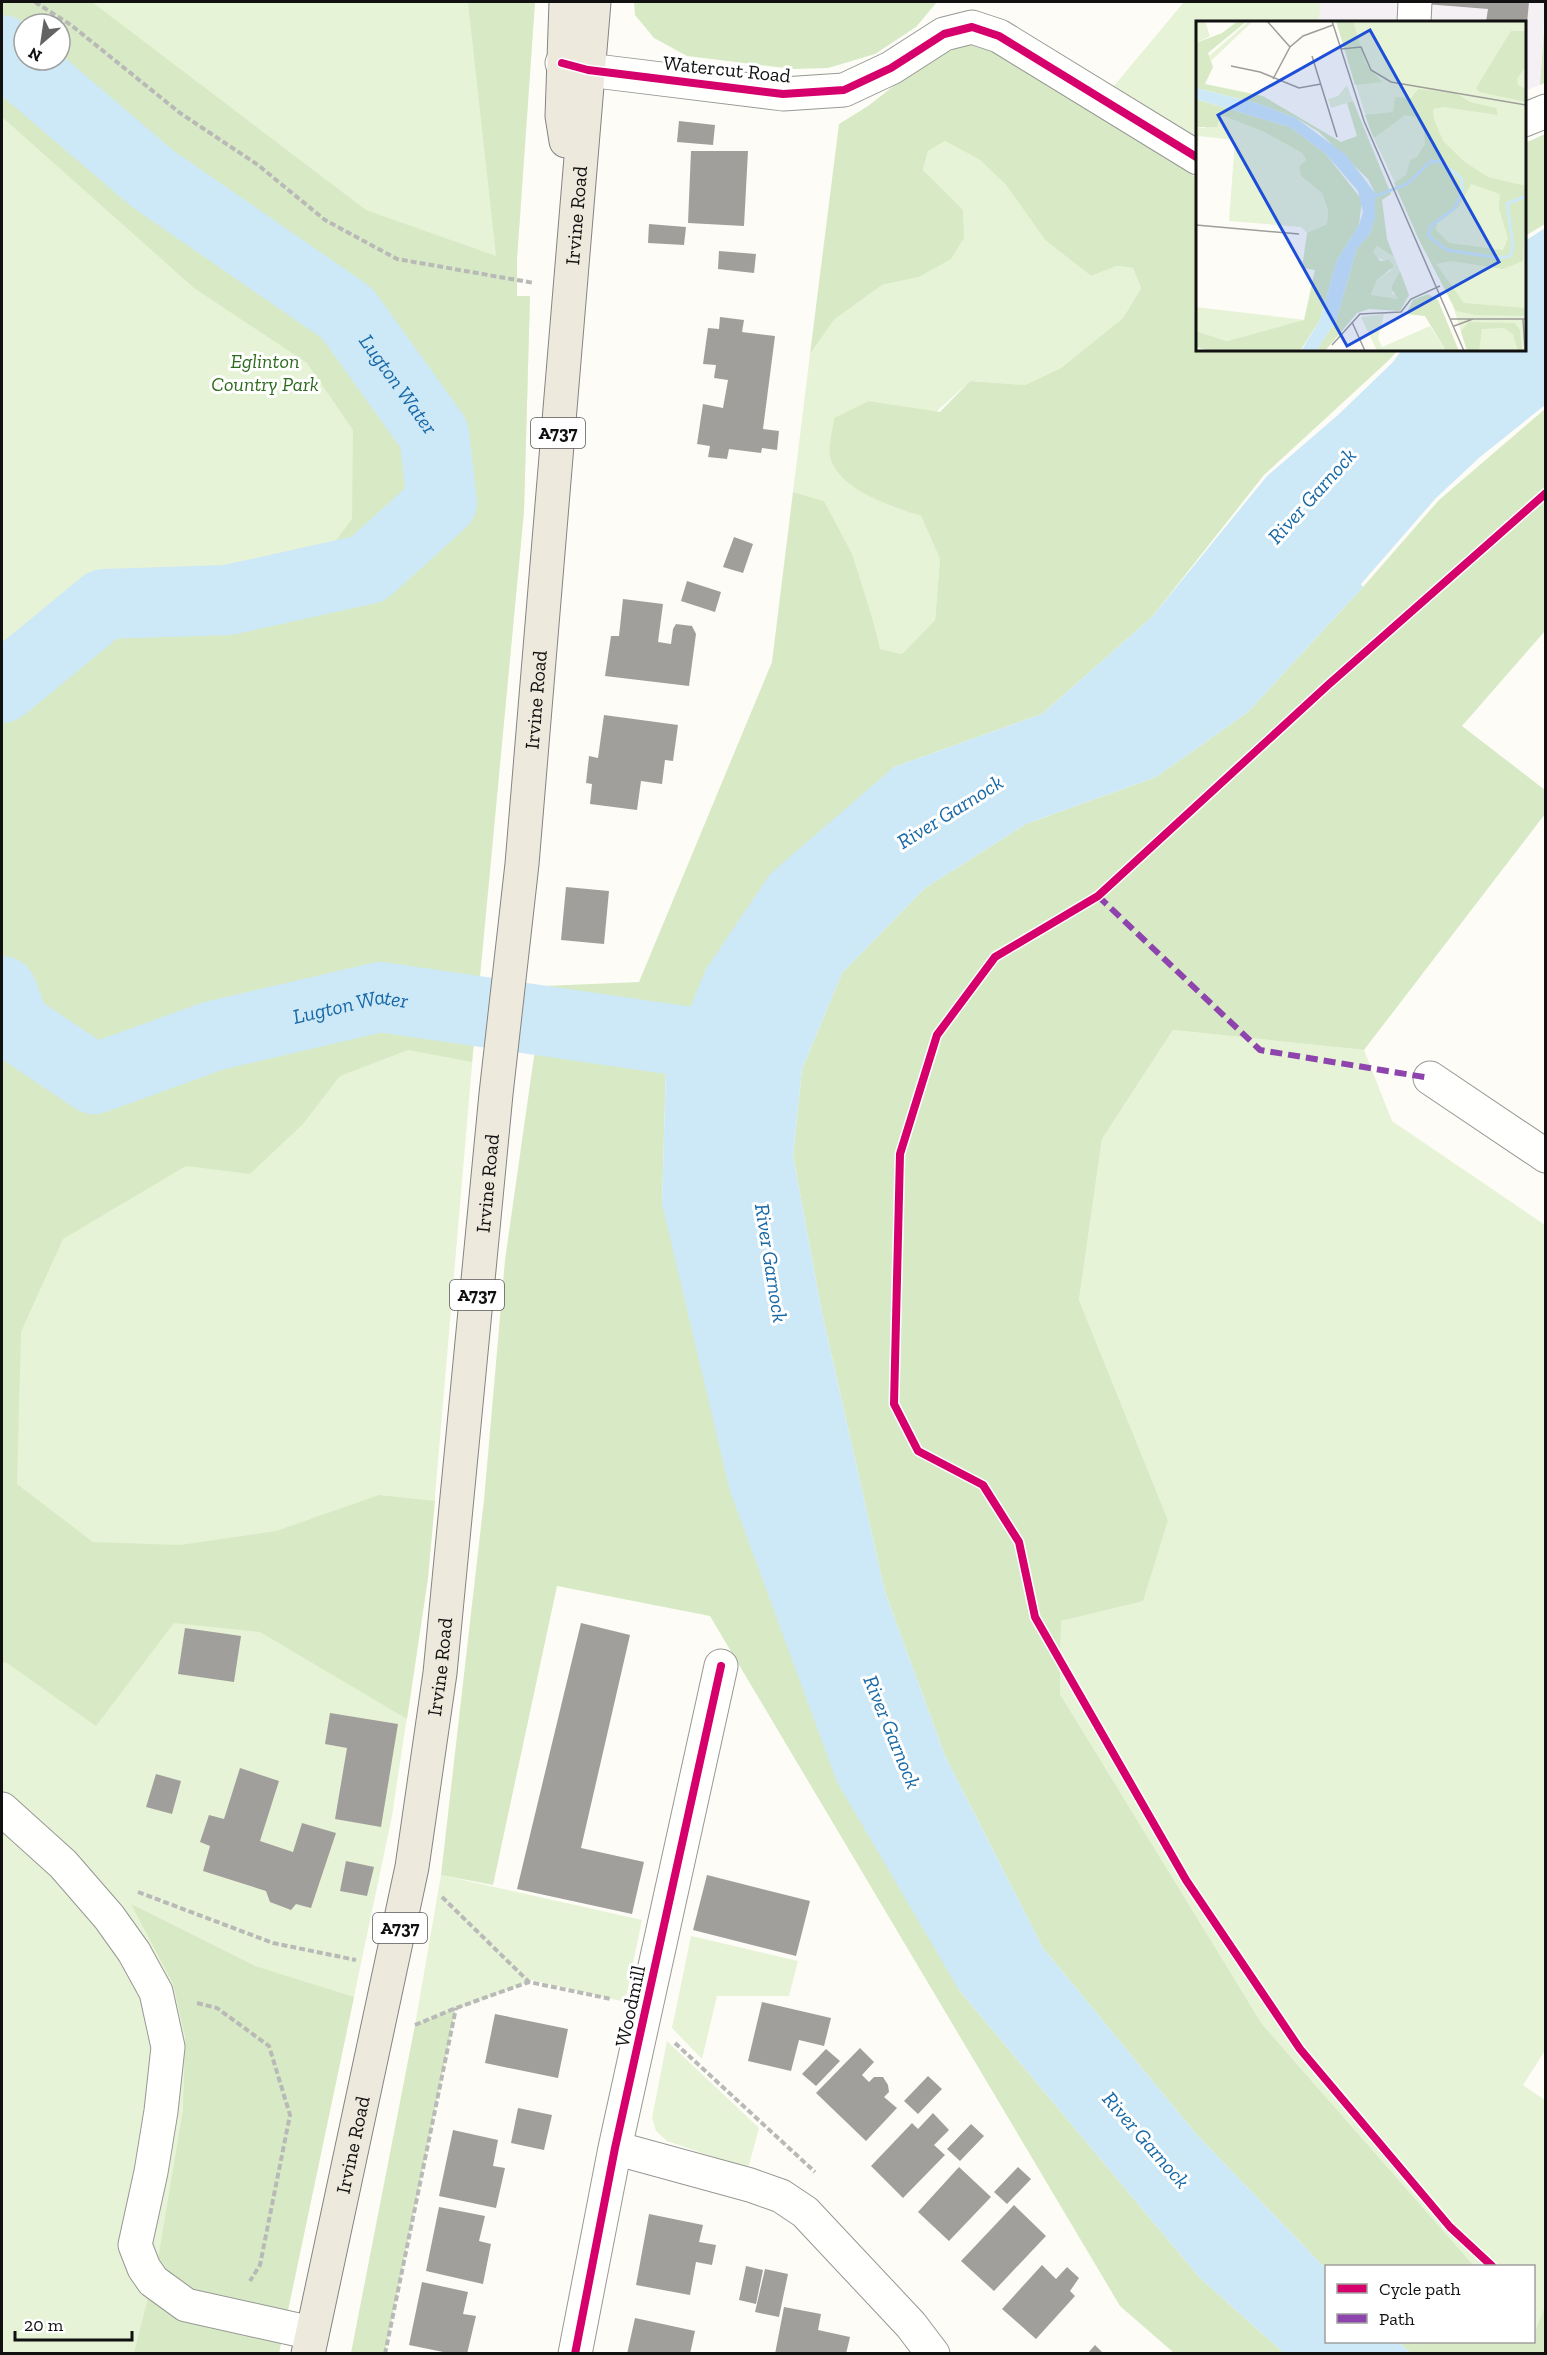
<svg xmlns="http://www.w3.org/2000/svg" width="1547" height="2355" font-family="'Zilla Slab',serif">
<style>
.industrial{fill:#f5f0f3}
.green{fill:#e7f3d7;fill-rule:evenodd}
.forest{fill:#d8eac5;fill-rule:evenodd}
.water{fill:#cde8f7}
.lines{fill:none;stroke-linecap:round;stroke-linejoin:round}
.river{stroke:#cde8f7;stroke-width:70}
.building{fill:#a19f9c}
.minor-casing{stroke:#979795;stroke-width:35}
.major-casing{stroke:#858482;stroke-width:35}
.path{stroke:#b9b9b8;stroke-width:4;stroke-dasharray:6 3;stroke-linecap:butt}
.minor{stroke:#fffffe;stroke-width:33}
.major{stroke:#ede9dc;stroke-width:33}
.quiet{stroke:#8e44ad;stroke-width:6;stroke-dasharray:12 6;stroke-linecap:butt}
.cycleway-casing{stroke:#fff;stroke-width:11}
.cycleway{stroke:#d6006c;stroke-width:8}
.labels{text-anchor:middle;stroke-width:6;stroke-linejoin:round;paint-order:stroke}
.shield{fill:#fff;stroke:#585858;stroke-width:1.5}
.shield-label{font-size:18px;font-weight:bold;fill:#111}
.street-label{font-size:20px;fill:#111;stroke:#fff}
.park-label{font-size:20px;font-style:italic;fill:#2f6b1f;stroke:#fff}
.water-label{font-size:21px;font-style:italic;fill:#1768a6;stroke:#fff}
.inset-river{fill:none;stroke:#cde8f7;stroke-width:3}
.inset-road{fill:none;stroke:#9f9e9b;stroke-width:1.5}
.view{fill:#1d4ed8;fill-opacity:0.15;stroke:#1d4ed8;stroke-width:3}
.inset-edge{fill:none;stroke:#111;stroke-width:3}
</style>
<rect width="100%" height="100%" fill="#fdfcf7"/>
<path class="industrial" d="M1321,2h224l-5,83 -15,6 -1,-69h-205z"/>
<path class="green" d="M2,2h533l-18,257v37h13l-6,215 -43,449 -53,618 -36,238 -113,537 -277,1zM24,24h36v36h-36z
M1184,2h137l-2,20h-121l-1,116 -84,-51z
M945,141l35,19 26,25 39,55 46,36 26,-10 16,2 8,20 -18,30 -62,50 -36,17 -55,-4 -34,31 -67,-11 15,102 37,13 19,43 -5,61 -33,34 -23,-5 -7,-32 -48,-116 -31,-9 17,-138 24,-34 48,-35 37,-8 13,-97 -9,-10 5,-19z
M1173,1030l191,20 28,71 153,104 1,824 -23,36 23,16v206l-12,26v-67h-60l-212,-242 -202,-330 1,-73 81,-21 26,-80 -89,-220 23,-161z
M441,1875l201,45 -17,82 -98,-23 2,3 -114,43z
M691,1936l107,25 -9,35h-72l-15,63 -30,-31z
M667,2041l92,87 -11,41 -81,-28 -11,-10 -4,-13z"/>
<path class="forest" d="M2,2h90l274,208 130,46 -28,-254h67l-18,257v37h13l-6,215 -52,551 -64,-12 -68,26 -37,48 -53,50 -64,-8 -123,73 -42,93 -4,152 76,58 87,3 96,-14 103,-36 56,6 -7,77 -21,141 -147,-87 -86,-9 -78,103 -89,-63 -5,-1v-1020l79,-52 111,-6 124,-17 36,-48 1,-89 -46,-67 -113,-75 -192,-171zM24,24h36v36h-36z
M634,2h303l-21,25 -41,27 -47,14 -35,1 -106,-13 -33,-18 -19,-23z
M1545,15v68l-5,2z
M976,41l56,26 165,111 1,172h200l-10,11 -124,114 -112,142 -110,97 -148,53 -228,300 -4,137 297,786 241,288 84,75h-110l-54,-47 -410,-690 -153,-30 -64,299 -52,-10 43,-375 21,-240 39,-274 95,-4 133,-320 21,-170 31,9 28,53 20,63 8,32 22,5 33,-34 5,-61 -19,-43c-28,-9 -85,-27 -91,-60 -2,-11 3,-27 4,-38l35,-17 71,11 30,-31 55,4 36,-17 62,-50 18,-30 -8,-20 -16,-2 -26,10 -46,-36 -39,-55 -26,-25 -35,-19 -17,10 -5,19 40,40 1,28 -13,21 -32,18 -37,8 -48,35 -24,34 29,-230 29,-18 60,-47z
M1545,134v90l-20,12v-93z
M1545,409v222l-83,95 83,64v24l-181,236 -191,-20 -71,109 -23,161 89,220 -25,81 -82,20 -1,73 202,330 212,242h-148v3l-129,-134 -154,-187 -98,-192 -60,-164 -63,-279 -29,-157 9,-87 40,-96 83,-85 101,-64 130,-47 92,-65 115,-125 76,-87z
M131,1904l124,62 99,31 -75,356h-145l24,-94 25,-149 2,-74 -12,-52z
M456,2008l-71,345h-34l64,-328z
M1545,2307v46h-134l-13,-11 131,1 5,-1v-9z"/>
<path class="water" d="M1545,228v177l-65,52 -44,41 -75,86 2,3 -115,125 -92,65 -130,47 -101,64 -83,85 -40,96 -9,87 29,157 63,279 60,164 98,192 154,187 129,134v73h72l13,11h-127l-84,-75 -241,-288 -122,-208 -107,-291 -68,-287 4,-137 40,-98 64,-95 124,-107 148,-53 110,-97 115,-141 71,-61 54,-52 10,-13h122l1,-109z"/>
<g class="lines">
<g class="river">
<path id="s1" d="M2,50l151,129 194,134 87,121 8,68 -74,67 -140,31 -124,4 -102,84"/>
<path id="s2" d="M2,991l13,35 79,53 119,-43 167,-39 365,53"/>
</g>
</g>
<path class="building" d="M1425,2h104l-3,32h-2v-12h-38l2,-13 -63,-5z
M679,121l36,4 -2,20 -36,-3z
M691,151h57l-4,75 -56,-3z
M649,224l37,3 -2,18 -36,-2z
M719,251l37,3 -2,19 -36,-4z
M720,317l24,3 -2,12 33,4 -12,93 16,2 -2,19 -15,-2 -1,5 -32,-4 -2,10 -19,-2 2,-11 -13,-2 6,-40 20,4 5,-28 -14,-2 2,-13 -13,-1 5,-36 11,1z
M734,537l19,7 -10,29 -20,-6z
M687,581l34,11 -6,20 -34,-11z
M623,599l40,5 -5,38 13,2 2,-15 3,-5 16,2 4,8 -7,52 -84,-10 6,-40h8z
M604,715l74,10 -5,36 -8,-1 -3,24 -21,-3 -4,29 -47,-6 2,-20 -6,-1 3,-27 9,2z
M566,887l43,4 -5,53 -43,-4z
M581,1623l49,12 -49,213 63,14 -12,52 -115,-25z
M185,1628l56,8 -7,46 -56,-8z
M330,1713l68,11 -17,103 -46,-8 12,-71 -22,-4z
M240,1768l39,13 -19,60 33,11 9,-29 34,10 -25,75 -15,-4 -5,6 -21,-8 -4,-11 -63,-20 7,-25 -10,-4 9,-27 15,4z
M156,1774l25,7 -9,33 -26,-7z
M346,1861l28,6 -7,29 -27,-5z
M707,1875l103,26 -14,55 -103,-26z
M762,2002l69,16 -7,28 -25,-6 -8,31 -43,-10z
M495,2014l73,15 -10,49 -73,-15z
M860,2048l14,14 -12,13 7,7 5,-5h9l5,8 1,7 -5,5 13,11 -31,33 -50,-48z
M826,2049l14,12 -24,25 -14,-12z
M928,2076l14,13 -24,25 -14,-13z
M518,2108l34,7 -8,35 -33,-7z
M933,2113l16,17 -15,15 11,10 -42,43 -32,-32 41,-43 6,6z
M971,2124l13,12 -24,25 -13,-12z
M453,2130l45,10 -5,26 12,2 -9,40 -57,-12z
M959,2167l32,30 -42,44 -31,-29z
M1018,2167l13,12 -24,25 -13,-12z
M1014,2205l32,31 -52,55 -33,-30z
M439,2207l46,9 -6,25 12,3 -8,40 -57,-13z
M649,2214l54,11 -4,17 17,3 -4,20 -16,-3 -6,33 -54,-10z
M1042,2265l14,14 11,-12 12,11 -9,13 5,5 -39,43 -34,-30z
M746,2266l17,4 -7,34 -17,-4z
M765,2269l23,5 -9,43 -24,-5z
M422,2282l46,10 -5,22 13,2 -9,38h-14l-44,-9z
M784,2307l37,7 -3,16 32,7 -4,17h-71z
M635,2318l60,13 -5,23h-63z
M1095,2345l9,9h-17z"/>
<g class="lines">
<g class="minor-casing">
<path id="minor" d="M1414,22l1,-20
M562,63l26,7 195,24 61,-4 47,-22 53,-34 28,-7 27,9 199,122
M1524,120l22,-9
M1430,1078l116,78
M2,1809l61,55 46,53 25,35 22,40 12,55 -7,64 -10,61 -16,73 9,23 9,13 33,24 126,28
M615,2148l135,37 31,11 24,16 106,113 22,29
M575,2354l40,-206 106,-482"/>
</g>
<g class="major-casing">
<g id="major">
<path d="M566,141l-4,-25 4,-114"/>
<path id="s3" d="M308,2354l104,-487 28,-194 56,-579 26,-230 72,-862"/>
</g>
</g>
<path class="path" d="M35,2l36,23 109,88 78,52 67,55 72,39 137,24
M138,1892l135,51 83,17
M442,1897l87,85 82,17
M197,2003l20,5 52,38 21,69 -30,150 -10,16
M415,2025l41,-17 73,-26
M675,2043l140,129
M385,2354l71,-346"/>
<use href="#minor" class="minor"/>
<use href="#major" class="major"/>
<path class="quiet" d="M1098,896l162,154 170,28"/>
<g class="cycleway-casing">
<path id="cycleway" d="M562,63l26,7 195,24 61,-4 47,-22 53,-34 28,-7 27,9 199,122
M1492,2266l-42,-39 -150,-178 -114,-169 -151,-263 -16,-75 -36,-57 -65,-34 -24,-47 6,-250 37,-119 58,-78 103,-61 230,-211 218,-192
M575,2354l40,-206 106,-482"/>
</g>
<use href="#cycleway" class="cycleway"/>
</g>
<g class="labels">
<g class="shield">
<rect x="531" y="418" width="54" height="30" rx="4.5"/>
<rect x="450" y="1280" width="54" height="30" rx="4.5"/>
<rect x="373" y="1913" width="54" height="30" rx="4.5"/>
</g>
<g class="shield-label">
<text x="558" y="439">A737</text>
<text x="477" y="1301">A737</text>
<text x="400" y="1934">A737</text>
</g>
<g class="street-label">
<text transform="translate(727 69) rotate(6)" y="7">Watercut Road</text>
<text dy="7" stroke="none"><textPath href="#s3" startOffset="2158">Irvine Road</textPath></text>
<text dy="7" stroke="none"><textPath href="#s3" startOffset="1672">Irvine Road</textPath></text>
<text dy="7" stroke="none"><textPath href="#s3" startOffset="1186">Irvine Road</textPath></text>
<text dy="7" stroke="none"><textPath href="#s3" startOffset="700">Irvine Road</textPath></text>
<text transform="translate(630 2006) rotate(-78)" y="7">Woodmill</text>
<text dy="7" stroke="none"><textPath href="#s3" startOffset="214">Irvine Road</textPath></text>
</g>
<g class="park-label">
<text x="265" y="368">Eglinton<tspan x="265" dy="23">Country Park</tspan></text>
</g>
<g class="water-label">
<text dy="7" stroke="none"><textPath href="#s1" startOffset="522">Lugton Water</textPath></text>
<text transform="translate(1312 496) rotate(-48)" y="7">River Garnock</text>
<text transform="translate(950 812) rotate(-32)" y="7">River Garnock</text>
<text dy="7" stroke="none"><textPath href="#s2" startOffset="400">Lugton Water</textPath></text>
<text transform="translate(771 1263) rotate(81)" y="7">River Garnock</text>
<text transform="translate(892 1732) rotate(68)" y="7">River Garnock</text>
<text transform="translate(1146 2140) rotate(49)" y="7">River Garnock</text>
</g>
</g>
<g transform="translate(1196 21)">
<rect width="330" height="330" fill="#fdfcf7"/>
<path d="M0,0h9l5,15 -14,7zM53,0h4l-42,40 -2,-5zM140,0h190v330h-59l-14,-45 -83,-176zM151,64l6,16 -22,7 -3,-9 10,-3zM25,94l43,17 38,21 4,7 -5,16 21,17 6,17 -1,14 -20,9 -6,-6 -72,-6 6,-81 -36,-4 -3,21v-30l8,1zM181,225l17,11 6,14 -8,23 7,1 -1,4 -27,-3 6,-16 14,-10 -7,-10 -8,-2 -3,-6zM0,286l109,13 -78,21 -31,-10zM188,293l-6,24 4,9 48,-21 16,25h-69l-16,-34z" fill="#e7f3d7"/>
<path d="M42,0h9l-39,32 5,14 -8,17 58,12 78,46 16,-6 -10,-33 6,-2 38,93 -9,6 5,39 7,18 -17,-11 -4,6 7,9 9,-1 5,6 -17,14 -6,15 27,4 -7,-11 9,-17 9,24 -9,16 -31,-2 -12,4 -32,38h-9l20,-30 21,-73 12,-13 6,-17v-25l-7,-14 -49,-47 -23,-14 -40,-15 -60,-15v-45l26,-10zM140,0h17l13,43 16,18 -27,3zM315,10h15v35l-9,13 1,6 8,4v13l-47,-10 -3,-4zM222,68l38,4 14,9 26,6 2,7 -55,-8 -10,2 1,10 9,22 22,21 23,15 38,9 -3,75 -20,8 -52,-8 -15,3 28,39 62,5v8l-51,-1 -19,-4 -37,-71 -25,-57 12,-8 4,-15 7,-3 8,-13 -1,-12 -8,-15 -11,-2 -31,23 -9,-23 28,-3 2,-15 16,1zM275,163l29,10 -1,15 9,29 -5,12 -54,-7 -13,-13 1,-7 21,-15zM0,78l94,28 35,26 37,47 -3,25 -22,35 -17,60 -20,31h-89l-15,-4v-16l31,10 77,-21 11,-50 -13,-2 5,-35 20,-9 1,-14 -6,-17 -21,-17 -2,-9 7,-7 -4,-7 -38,-21 -43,-17 -4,12h-21zM232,273l10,6 21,51h-13l-21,-35 -19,-2 7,-14zM273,301l46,1 5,7 2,21h-4l-5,-17 -9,-6 -22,1 -3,22h-12l-6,-20z" fill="#d8eac5" fill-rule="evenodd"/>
<path d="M0,67l60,15 40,15 50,37 29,38v25l-6,17 -12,13 -21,73 -20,30h-15l19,-31 17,-60 22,-35 4,-13 -5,-21 -33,-38 -35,-26 -94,-28z" fill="#cde8f7"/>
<path class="inset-river" d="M172,178l39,-15 24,-23 10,1 20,16 2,11 -8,19 -24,18 -3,10 19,14 53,8 10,-2 3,-11 -6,-41 19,-8"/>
<path class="inset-road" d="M71,0l23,26M136,0l32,100 100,230M145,28l20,-2 10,23 20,12 135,23M116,35l25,81M35,45l29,6 39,16 22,-4M77,58l17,-32 13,-11 30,-11M0,204l103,9M255,298h75M327,298l2,32M156,301l13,29M258,305l19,-7M136,324l28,-31 41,-2 10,-13 29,-13"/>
<path class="view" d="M174,9l129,232 -152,84 -129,-231z"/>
<rect width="330" height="330" class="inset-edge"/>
</g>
<rect width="1547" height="2355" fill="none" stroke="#111111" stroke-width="6"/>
<rect x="1325" y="2265" width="210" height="78" fill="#ffffff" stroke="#a0a0a0" stroke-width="1.5"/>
<rect x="1337" y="2284" width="30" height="9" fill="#d6006c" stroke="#a0a0a0" stroke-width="1.5"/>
<text x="1379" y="2295" font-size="18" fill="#111111">Cycle path</text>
<rect x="1337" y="2314" width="30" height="9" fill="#8e44ad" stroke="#a0a0a0" stroke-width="1.5"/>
<text x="1379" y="2325" font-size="18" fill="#111111">Path</text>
<g transform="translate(42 42) rotate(209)"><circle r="28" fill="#ffffff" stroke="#a0a0a0" stroke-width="1.5"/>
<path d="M0-4.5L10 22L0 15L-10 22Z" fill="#646362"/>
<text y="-9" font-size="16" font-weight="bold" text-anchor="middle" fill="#111111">N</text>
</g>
<path d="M15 2331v9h117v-9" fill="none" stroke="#111111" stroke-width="3"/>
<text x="24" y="2331" font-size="18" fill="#111111" stroke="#ffffff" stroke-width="4.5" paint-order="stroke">20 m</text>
</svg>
